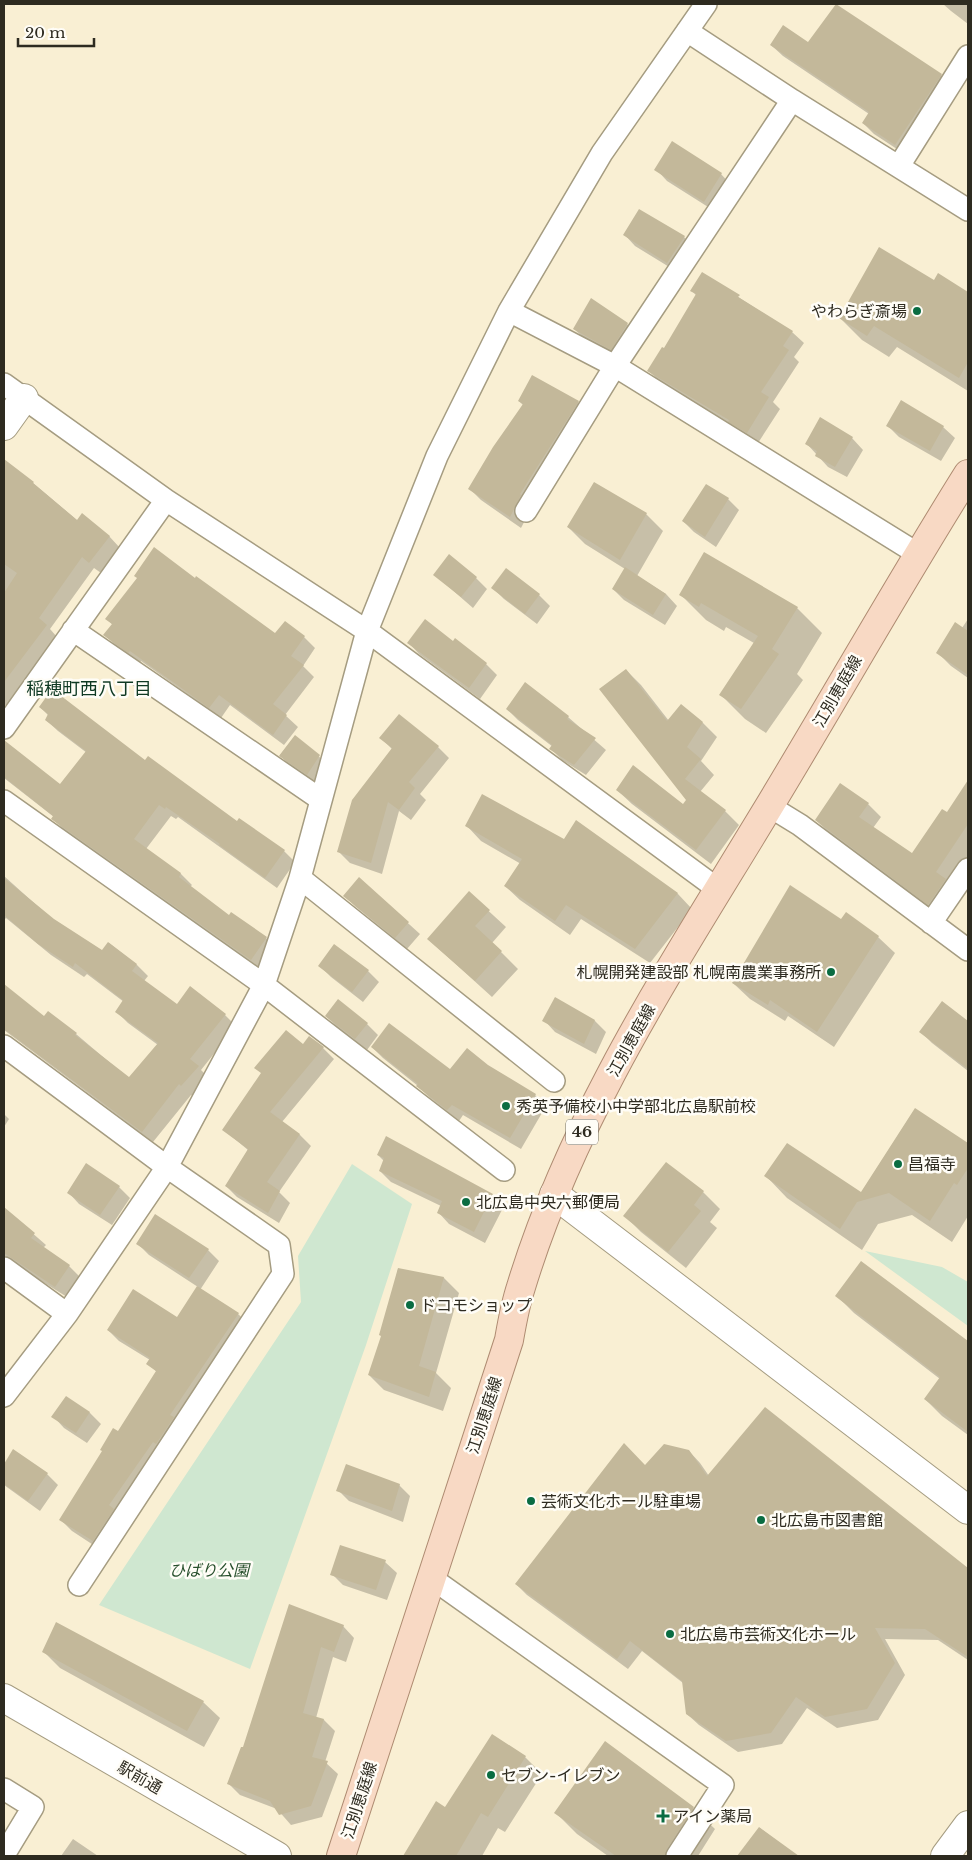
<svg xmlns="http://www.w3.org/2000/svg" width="972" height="1860" font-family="'Libre Baskerville','Noto Sans JP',serif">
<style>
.green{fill:#cfe7d0}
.shadow{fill:#0003}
.building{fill:#c3b89a}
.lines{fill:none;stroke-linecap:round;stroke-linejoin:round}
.street-casing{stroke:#a59c81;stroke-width:24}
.secondary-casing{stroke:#a59c81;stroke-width:30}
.primary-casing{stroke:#ae8b71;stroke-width:30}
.street{stroke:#fff;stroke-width:21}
.secondary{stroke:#fff;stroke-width:28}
.primary{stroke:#f8d9c4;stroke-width:28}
.poi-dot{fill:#0a6c42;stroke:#fffdf7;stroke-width:2}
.labels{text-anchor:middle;stroke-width:5;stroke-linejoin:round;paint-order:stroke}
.shield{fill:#fffdf7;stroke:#6d6a60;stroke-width:1}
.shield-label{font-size:15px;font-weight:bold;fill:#2e2b20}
.poi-label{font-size:16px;fill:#2e2b20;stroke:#fffdf7;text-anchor:start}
.street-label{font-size:16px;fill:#2e2b20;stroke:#fffdf7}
.park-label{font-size:16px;font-style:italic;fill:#28502d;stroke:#fffdf7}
.neighbourhood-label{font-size:18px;fill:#0f3923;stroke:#fffdf7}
</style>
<rect width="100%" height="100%" fill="#f9efd3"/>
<path class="green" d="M352,1164l60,40 -46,141 -116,324 -151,-64 202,-303 -3,-46z
M865,1251l77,16 26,15v44z"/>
<path class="shadow" d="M943,4h25v20l-17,-13z
M808,44l133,31 11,11 -46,69 -32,-21 -11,-11 6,-9 -86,-58 -12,-11z
M672,143l49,31 11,12 -16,26 -49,-31 -11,-12z
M624,234l60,3 11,11 -16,25 -44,-27z
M703,274l89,58 12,11 -10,14 5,5 -26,40 7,7 -22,34 -17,-10 -6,-6 -75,-45 -11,-11 16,-21 32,-54 -5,-5z
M939,275l29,18v98l-71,-44 -8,10 -27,-17 -22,-22 94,-36z
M627,324l12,11 -17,25 -36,-20 -12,-11z
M519,401l59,1 12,11 -58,94 -11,21 -40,-28 -11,-11 53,-84z
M821,419l31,19 11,12 -16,27 -19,-10 -21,-23z
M888,426l55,1 12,11 -14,23 -42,-24z
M4,461l29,22 45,38 31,15 11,12 -19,25 -7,-5 -44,61 7,8 -31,41 2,1 -21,27 -3,-2v-188l8,-10 -8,-7z
M728,499l11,11 -23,37 -22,-15 -11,-11z
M646,514l17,17 -26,45 29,18 11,12 -12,19 -41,-25 -11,-11 12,-20 -40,-25 -17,-17z
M434,574l42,4 11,11 -14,19z
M195,580l81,55 28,2 11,11 -12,18 11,11 -29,38 13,12 -14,18 -54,-40 -9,13 -80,-57 -1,2 -24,-17 -11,-11 8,-10 -6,-6z
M493,588l46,7 11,11 -13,18 -33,-25z
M681,595l116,13 25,25 -25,41 6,6 -37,53 -21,-14 -24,-24 33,-52 -28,-16 -2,4 -18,-11z
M968,619v59l-17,-12 -13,-13 24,-25z
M408,642l45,1 33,21 11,11 -17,24 -61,-45z
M626,670l15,15 28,36 12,-15 22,17 14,14 -16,24 13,14 -14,17 25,19 14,14 -28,39 -79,-60 -15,-14 66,15 5,-5z
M40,707l106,55 91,61 47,28 11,11 -18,26 -99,-71 -2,2 -5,-3 -25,33 35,25 11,11 -2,2 39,30 37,21 11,11 -14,22 -199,-141 -11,-11 1,-2 -50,-39v-21l8,-10 48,39 27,-33 -29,-22 -12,-11 3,-4z
M507,709l61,8 38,33 -20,25 -24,-15 -11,-11 2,-2 -35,-27z
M295,736l36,31 -13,18 -27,-18 -11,-12z
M381,738l57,9 11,11 -29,36 6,6 -15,20 -12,-9 -17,63 -32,-11 -11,-11 53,-103z
M968,782v75l-18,27 -9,33 -112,-84 -13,-13 52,-16 13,13 -8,11 40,27 34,-41z
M576,822l102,72 14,15 -42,54 -69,-44 -11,16 -50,-35 -15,-14 16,-22 -40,-23 -14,-15 97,14z
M4,876l49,44 49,32 7,-9 28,22 11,11 -4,5 34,25 47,9 11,11 -35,44 8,8 -16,18 -2,-1 -38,47 -149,-112v-39l41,27 31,16 53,45 29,-34 -30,-22 -11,-11 7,-10 -37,-28 -3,3 -33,-22 -45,-37 -2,2z
M359,879l61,55 -13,15 -51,-42 -11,-11z
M469,893l37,34 -14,16 26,26 -26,28 -64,-58z
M878,937l17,16 -61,94 -46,-31 -3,5 -35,-22 -17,-16z
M320,966l48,5 11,11 -16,20 -32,-25z
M555,999l40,22 11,11 -10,22 -41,-22 -11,-12z
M942,1003l26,20v48l-36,-28 -11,-11z
M326,1016l41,8 11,11 -11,15 -30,-23z
M303,1045l20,3 11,11 -52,63 18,13 11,11 -32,46 11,11 -11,20 -42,-26 -11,-11 22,-36 -24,-20z
M372,1047l78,24 38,-5 47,29 11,11 -25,43 -58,-34 -4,6 -30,-24 -11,-11 -35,-28z
M915,1109l53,35v72l-16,26 -40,-27 -34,9 -16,26 -75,-52 -21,-22 95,17z
M4,1114l5,5 -5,8z
M387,1138l106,57 11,11 -19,37 -36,-19 -11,-12 3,-6 -50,-24 -11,-11 4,-10 -6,-6z
M119,1187l11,11 -18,27 -33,-21 -11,-12z
M703,1192l17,17 -10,13 7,6 -31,40 -45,-36 -16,-16z
M6,1210l40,35 -3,3 26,18 11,11 -13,20 -48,-30 -15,-12v-42z
M137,1243l71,7 11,11 -19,29 38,24 12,11 -146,227 -32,-21 -11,-11 96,-148 -9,-8 2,-4 -31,-19 -11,-11 69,-11 21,-32 -49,-32z
M398,1269l46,9 15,15 -23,80 15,15 -8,23 -59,-21 -15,-15 13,-39z
M837,1296l130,46 1,-2v95l-26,-19 -17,-17 15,-20 -86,-66z
M66,1398l24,15 11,11 -14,19 -23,-15 -11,-12z
M765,1409l203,161v90l-30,-20 -53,-1 20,36 -27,45 -41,8 -30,-20 -25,36 -44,8 -39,-27 -12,-11 -4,-31 -41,-32 -14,18 -101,-74 -11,-11 130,-117 43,-16 11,12 9,13z
M14,1451l33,23 11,11 -18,26 -36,-26v-19z
M399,1485l11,11 -7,26 -54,-21 -11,-11z
M385,1562l12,11 -10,27 -44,-15 -11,-11z
M290,1606l53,20 11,12 -8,24 -13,-5 -17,61 8,2 11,11 -10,31 13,12 -16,43 -31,8 -14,-16 -37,-14 -11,-11 15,-35z
M43,1651l160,51 17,16 -16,29 -144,-79z
M525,1757l17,17 -37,58 -7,-4 -16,28h-77l31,-53 10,6z
M693,1808l22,21 -17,27h-90l-31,-22 -21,-21z
M760,1828l37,28h-59z
M73,1839l25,17h-37z"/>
<path class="building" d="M836,4l106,70 -47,71 -33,-22 7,-11 -99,-67 13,-20 25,17z
M672,141l50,32 -18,29 -50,-32z
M639,209l46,27 -18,27 -44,-28z
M879,247l55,33 4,-7 30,19v70l-9,16 -85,-52 -7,10 -28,-18z
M702,272l38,23 -2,2 55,34 -10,15 6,4 -28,42 8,5 -22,36 -19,-11 1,-2 -82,-49 15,-24 2,1 32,-54 -6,-3z
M591,298l37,25 -17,27 -38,-21z
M532,375l47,26 -59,93 1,1 -11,22 -42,-28 25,-42 30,-43 -5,-3z
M901,400l43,26 -14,25 -44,-25z
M820,417l33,20 -18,30 -20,-11 2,-5 -12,-7z
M4,459l30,23 -1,1 44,37 5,-7 28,23 -21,27 -7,-6 -43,61 8,7 -43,57v-89l13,-20 -13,-9z
M594,482l53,31 -27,47 -53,-33z
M706,484l23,14 -24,39 -23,-16z
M154,547l41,31 1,-2 79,57 10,-12 20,15 -14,20 13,9 -31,39 14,11 -14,20 -54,-40 -10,13 -79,-57 -2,2 -25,-18 9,-11 -7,-5 32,-41 -3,-2z
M704,552l94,55 -26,42 7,5 -38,55 -22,-14 39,-59 -57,-33 -2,4 -20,-12z
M449,554l28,23 -16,20 -28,-22z
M625,567l41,27 -13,21 -41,-26z
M506,568l34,26 -15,20 -34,-26z
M425,619l28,22 2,-3 32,25 -18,25 -62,-45z
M955,622l13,9v44l-32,-22z
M626,669l41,52 14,-17 22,18 -16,25 14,12 -16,20 41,31 -30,40 -80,-60 17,-25 50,39 3,-4 -87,-111z
M525,682l44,34 -2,3 29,19 -22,27 -25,-16 3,-4 -46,-36z
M52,689l93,71 3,-4 89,65 2,-3 46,32 -20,28 -46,-33 1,-1 -54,-37 -1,2 -6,-4 -25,34 47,34 -2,4 50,38 2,-3 36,25 -16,23 -200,-141 2,-3 -49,-39v-37l56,44 26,-33 -41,-31 3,-6 -9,-7z
M399,714l40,32 -30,36 6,6 -16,22 -11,-8 -17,61 -34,-11 15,-52 40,-52 -13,-10z
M295,735l25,20 -13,20 -28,-19z
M968,780v44l-32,48 10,7 -18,26 -113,-85 25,-37 29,20 -10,14 53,36 30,-44 5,3z
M482,794l82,45 12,-19 102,73 -43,56 -69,-44 -11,16 -51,-35 18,-27 -57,-33z
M359,877l50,45 -14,16 -52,-42z
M4,878l50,41 48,31 6,-8 29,22 -5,7 45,33 13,-18 36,28 -36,45 9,7 -18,20 -2,-2 -37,48 -138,-103v-45l40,32 4,-5 29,22 -2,2 54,42 29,-34 -43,-31 8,-12 -48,-37 -2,4 -35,-23 -34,-29z
M790,885l51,34 5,-7 33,24 -62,96 -47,-32 -2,5 -36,-22z
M469,891l21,19 -15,16 27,25 -27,30 -48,-42z
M334,944l35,26 -17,22 -34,-26z
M555,997l40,23 -11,24 -42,-23z
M338,999l30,24 -13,16 -30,-23z
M942,1001l26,20v48l-49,-37z
M389,1023l61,46 17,-21 21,17 48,29 -26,44 -58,-33 -5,5 -31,-24 2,-2 -47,-37z
M286,1030l17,14 6,-8 15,11 -54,65 30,22 -33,48 13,9 -12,22 -43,-27 23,-37 -26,-19 39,-57 -7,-5z
M915,1108l53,35v25l-11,17 -3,-2 -24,38 -41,-28 -32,9 -17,27 -76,-53 23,-33 74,49z
M386,1136l107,58 -19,38 -37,-19 5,-12 -63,-30 5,-13 -7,-3z
M666,1162l38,29 -10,14 7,6 -33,41 -45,-36z
M86,1163l34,23 -20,29 -33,-22z
M4,1207l31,26 -4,5 39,27 -15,22 -51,-34z
M155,1214l54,35 -20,29 -53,-34z
M861,1261l107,80v91l-44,-33 16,-22 -105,-81z
M398,1268l46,9 -25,89 17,6 -7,25 -61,-22 13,-39 -2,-1z
M197,1286l42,27 -69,102 4,2 -18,27 -3,-2 -44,63 5,4 -21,32 -34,-21 43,-69 -2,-1 13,-22 5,3 38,-60 -10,-7 4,-6 -43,-28 26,-41 44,28z
M66,1396l24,16 -14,21 -25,-16z
M765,1407l203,161v89l-43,-28 -50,-1 20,35 -28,46 -42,8 -29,-20 -25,36 -45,8 -40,-27 -4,-33 -52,-40 -13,18 -102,-75 109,-141 21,22 19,-21 25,6 18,26z
M13,1449l35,24 -20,28 -24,-17v-20z
M346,1464l54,20 -8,27 -56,-20z
M340,1545l46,15 -10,30 -46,-15z
M289,1604l55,21 -10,27 -13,-5 -18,66 21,6 -12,38 16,4 -17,45 -32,9 -9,-14 -43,-17 14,-37h2z
M56,1622l148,79 -17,30 -145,-79z
M492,1734l34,22 -38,61 -7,-4 -25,43h-53l33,-55 9,6z
M605,1741l89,66 -27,42 -2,7h-49l-62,-43z
M759,1827l40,29h-62z"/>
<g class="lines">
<g class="street-casing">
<path id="street" d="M687,31l105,69
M899,166l69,-110
M509,311l106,55 303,188
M4,384l162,116 201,131 352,259
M526,511l89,-145 177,-266 176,110
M73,630l247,169
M4,728l162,-228
M4,801l260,184 240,185
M769,806l31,19 168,125
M300,878l254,203
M931,923l37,-54
M4,1046l163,121 112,78 4,29 -204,311
M4,1268l63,46
M4,1396l63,-82 100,-147 97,-182 36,-107 67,-247 70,-175 72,-145 93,-158 104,-149
M430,1577l293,208 -46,71
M4,1789l29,18 -29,48"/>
</g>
<g class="secondary-casing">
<path id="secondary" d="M4,426l20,-28
M554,1194l414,316
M4,1698l273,158
M945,1856l23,-31"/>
</g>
<g class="primary-casing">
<path id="primary" d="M341,1856l168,-516c3,-17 6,-35 12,-53 51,-169 150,-319 241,-469 70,-115 135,-231 206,-344"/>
</g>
<use href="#street" class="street"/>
<use href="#secondary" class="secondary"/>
<use href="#primary" class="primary"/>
</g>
<g class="poi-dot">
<circle cx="917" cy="311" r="5"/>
<circle cx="831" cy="972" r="5"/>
<circle cx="506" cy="1106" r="5"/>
<circle cx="898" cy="1164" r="5"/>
<circle cx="466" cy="1202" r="5"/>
<circle cx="410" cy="1305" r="5"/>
<circle cx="531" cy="1501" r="5"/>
<circle cx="761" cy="1520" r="5"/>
<circle cx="670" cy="1634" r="5"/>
<circle cx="491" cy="1775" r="5"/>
<path d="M660.5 1808.5h5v5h5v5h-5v5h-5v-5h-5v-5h5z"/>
</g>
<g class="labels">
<rect class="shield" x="566" y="1119.5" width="32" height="25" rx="4"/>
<g class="shield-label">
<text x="582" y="1137">46</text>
</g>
<g class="poi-label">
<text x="907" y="317" text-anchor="end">やわらぎ斎場</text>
<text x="821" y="978" text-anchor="end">札幌開発建設部 札幌南農業事務所</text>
<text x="516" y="1112">秀英予備校小中学部北広島駅前校</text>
<text x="908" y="1170">昌福寺</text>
<text x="476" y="1208">北広島中央六郵便局</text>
<text x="420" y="1311">ドコモショップ</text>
<text x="541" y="1507">芸術文化ホール駐車場</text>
<text x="771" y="1526">北広島市図書館</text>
<text x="680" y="1640">北広島市芸術文化ホール</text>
<text x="501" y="1781">セブン-イレブン</text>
<text x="673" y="1822">アイン薬局</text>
</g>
<g class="street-label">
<text transform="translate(837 691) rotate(-60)" y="6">江別恵庭線</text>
<text transform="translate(631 1040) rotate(-61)" y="6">江別恵庭線</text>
<text transform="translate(484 1415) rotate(-72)" y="6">江別恵庭線</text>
<text transform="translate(140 1777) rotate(30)" y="6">駅前通</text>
<text transform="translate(359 1800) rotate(-72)" y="6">江別恵庭線</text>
</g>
<g class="park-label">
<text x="209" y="1576">ひばり公園</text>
</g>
<g class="neighbourhood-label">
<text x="89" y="695">稲穂町西八丁目</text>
</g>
</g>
<rect width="972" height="1860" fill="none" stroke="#2e2b20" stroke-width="10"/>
<path d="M18 38v8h76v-8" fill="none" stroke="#2e2b20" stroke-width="2.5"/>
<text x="25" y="38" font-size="15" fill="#2e2b20" stroke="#fffdf7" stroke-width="4" paint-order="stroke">20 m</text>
</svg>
